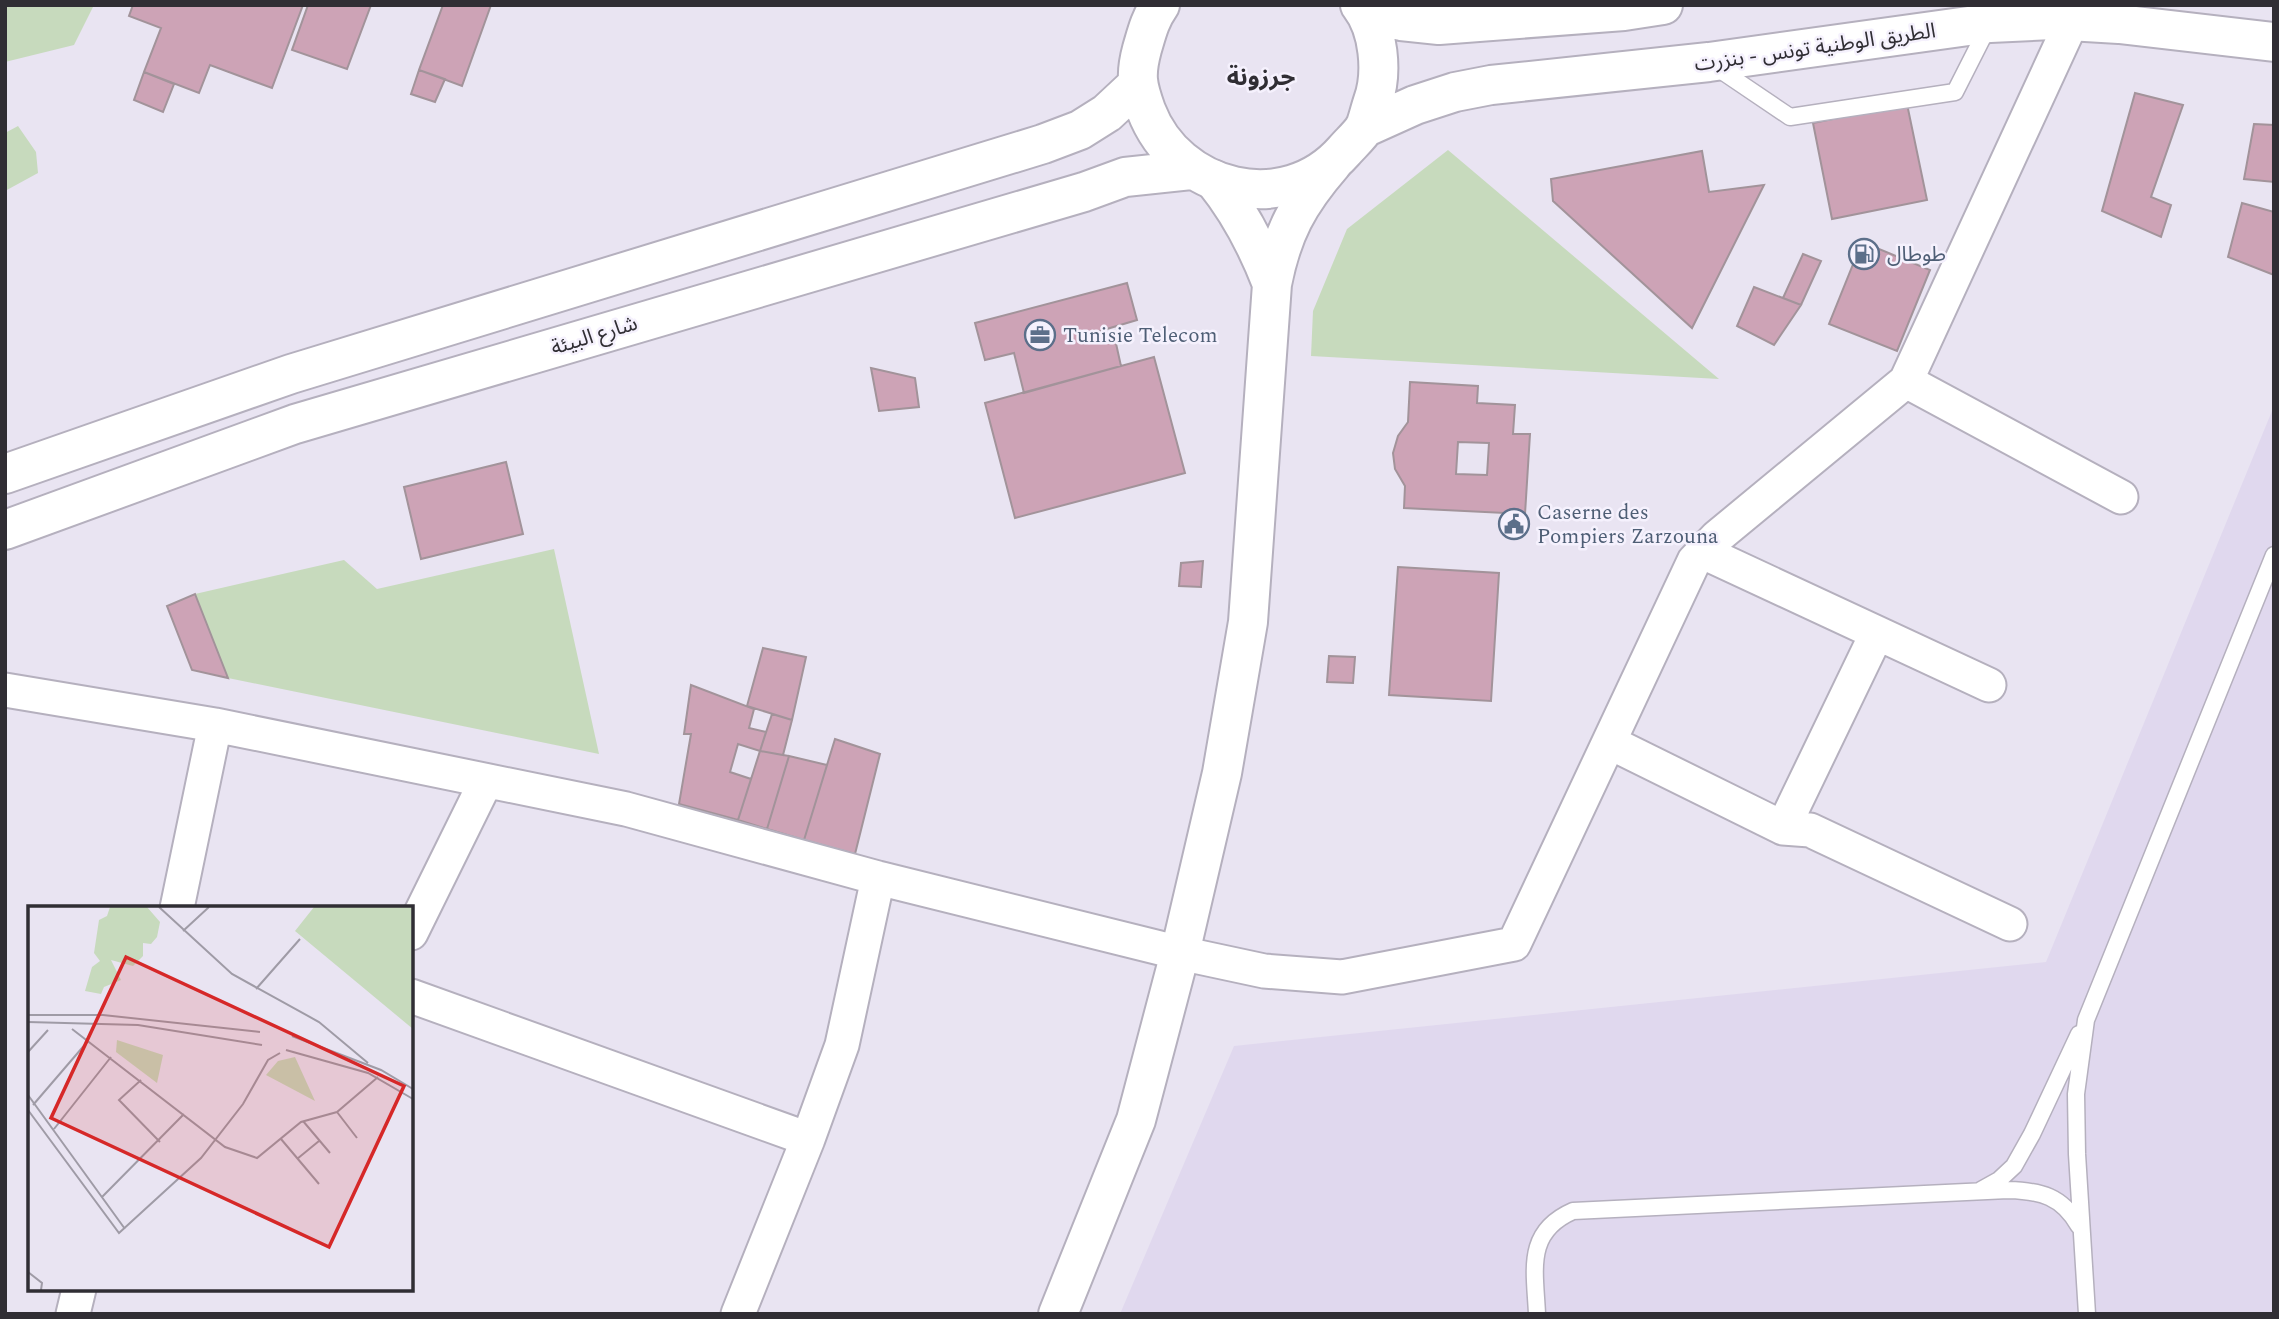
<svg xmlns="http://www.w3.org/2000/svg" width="2279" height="1319" font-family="Spectral,'Noto Sans Arabic',serif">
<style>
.built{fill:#e0d8ee}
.green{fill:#c7dabd}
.building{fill:#cda3b6;stroke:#a2939a;stroke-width:2;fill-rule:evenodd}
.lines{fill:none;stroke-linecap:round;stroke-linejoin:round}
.lane-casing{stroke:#b5b0be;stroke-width:19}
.street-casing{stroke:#b5b0be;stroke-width:37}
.secondary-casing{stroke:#b5b0be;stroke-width:42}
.primary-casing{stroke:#b5b0be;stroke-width:42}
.lane{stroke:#fff;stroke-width:16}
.street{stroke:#fff;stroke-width:33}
.secondary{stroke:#fff;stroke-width:38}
.primary{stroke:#fff;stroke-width:38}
.labels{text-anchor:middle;stroke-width:5;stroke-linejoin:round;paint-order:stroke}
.street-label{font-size:21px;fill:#302e34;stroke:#f5f1fd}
.service-label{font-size:21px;fill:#4e5e75;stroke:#f5f1fd;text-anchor:start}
.quarter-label{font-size:24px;font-weight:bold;fill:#302e34;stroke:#f5f1fd}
.inset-road{fill:none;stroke:#9f9ba6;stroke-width:2}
.view{fill:#d62828;fill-opacity:0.15;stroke:#d62828;stroke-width:3.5}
.inset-edge{fill:none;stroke:#302e34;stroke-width:3.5}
</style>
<rect width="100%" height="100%" fill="#e9e4f2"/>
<path class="built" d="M2274,406v908h-1154l114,-268 812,-84z"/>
<path class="green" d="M5,5h89l-20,40 -69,17z
M18,126l18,26 2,21 -33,18v-58z
M1448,150l271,229 -408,-23 2,-45 34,-82z
M554,549l45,205 -371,-76 -33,-84 149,-34 33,29z"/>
<path class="building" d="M133,5h170l-31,83 -62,-23 -11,28 -55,-21 17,-44 -32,-12z
M308,5h63l-24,64 -55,-19z
M443,5h48l-29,81 -43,-16z
M419,70l26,9 -10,23 -24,-8z
M144,72l30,12 -11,28 -29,-12z
M2135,93l48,12 -32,92 20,8 -10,32 -59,-26z
M1907,104l20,96 -95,19 -19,-96z
M2254,124l20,1v57l-30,-3z
M1702,151l7,41 55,-7 -72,143 -139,-127 -2,-22z
M2242,203l32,9v63l-46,-18z
M1862,242l68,28 -33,81 -68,-27z
M1803,254l18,7 -20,44 -18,-7z
M1127,283l10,37 -37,11 3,11 12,-3 6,27 -97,27 -10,-40 -29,7 -10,-37z
M1754,287l47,18 -27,40 -37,-19z
M1154,357l31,116 -170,45 -30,-115z
M871,368l44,10 4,29 -40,4z
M1410,382l68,4 -1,17 38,2 -2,29h17l-5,80 -121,-6 1,-22 -10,-17 -2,-16 5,-17 10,-14zM1458,442l31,1 -2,32 -31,-1z
M506,462l17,72 -102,25 -17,-72z
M1203,561l-2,26 -22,-1 2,-23z
M1398,567l101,6 -8,128 -102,-6z
M195,594l33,84 -36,-8 -25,-64z
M763,648l43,9 -14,63 -45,-14z
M1329,656l26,1 -2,26 -26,-1z
M691,685l63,24 -5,19 17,4 -6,19 -22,-7 -8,28 21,7 -13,41 -59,-16 12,-70h-7z
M772,714l20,6 -9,35 -23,-4z
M835,739l45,15 -25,100 -51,-14z
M760,751l29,5 -22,73 -29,-9z
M789,756l38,9 -23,75 -37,-11z"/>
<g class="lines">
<g class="lane-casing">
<path id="lane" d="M1716,67l74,50 165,-25 34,-67
M1981,1190l18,-10 15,-14 18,-32 47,-100
M1537,1314c-2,-44 -12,-82 36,-103l435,-21c33,1 54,6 71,36
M2087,1314l-10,-160 -1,-60 10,-74 188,-465"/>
</g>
<g class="street-casing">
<path id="street" d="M1906,381l215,116
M1703,552l286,133
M5,690l210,35 411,84 252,69 302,75 84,18 78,6 172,-33 180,-383 23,-24 189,-156 166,-360
M1609,742l174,86 27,2 200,94
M1783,828l94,-195
M177,908l38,-183
M411,933l75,-152
M411,996l397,143
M73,1314l6,-25
M738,1314l70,-175 34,-94 36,-167"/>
</g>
<g class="secondary-casing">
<path id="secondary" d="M1214,180c26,32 43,65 58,104
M1058,1314l78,-194 44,-167 42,-180 26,-151 24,-338c10,-51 26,-81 60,-120"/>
</g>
<g class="primary-casing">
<path id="primary" d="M1160,5c-10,14 -13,27 -18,44 -7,26 -5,36 4,61 31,82 139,108 198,41 7,-8 16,-16 21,-24 3,-8 5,-17 8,-26 10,-28 6,-72 -13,-96
M1365,11l36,10 38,4 185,-14 39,-6
M1364,128l51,-23 40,-13 36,-7 218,-23 281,-39 62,-3 67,4 155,18
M5,474l286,-100 752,-230 37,-14 27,-17 30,-28
M5,530l290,-106 789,-232 41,-15 66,-7"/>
</g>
<use href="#lane" class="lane"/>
<use href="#street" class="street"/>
<use href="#secondary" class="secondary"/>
<use href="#primary" class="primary"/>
</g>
<defs>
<g id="fuel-ring" transform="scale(1.575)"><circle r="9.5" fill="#f5f1fd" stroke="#5c6f8a" stroke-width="1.5"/><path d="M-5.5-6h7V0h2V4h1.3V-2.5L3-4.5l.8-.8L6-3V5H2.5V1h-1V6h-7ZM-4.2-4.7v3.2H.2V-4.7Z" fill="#5c6f8a"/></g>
<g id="office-ring" transform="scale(1.575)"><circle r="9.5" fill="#f5f1fd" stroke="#5c6f8a" stroke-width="1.5"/><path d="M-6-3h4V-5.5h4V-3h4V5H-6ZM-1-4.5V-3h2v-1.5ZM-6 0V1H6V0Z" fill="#5c6f8a"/></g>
<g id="civic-ring" transform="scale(1.575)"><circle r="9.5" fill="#f5f1fd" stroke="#5c6f8a" stroke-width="1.5"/><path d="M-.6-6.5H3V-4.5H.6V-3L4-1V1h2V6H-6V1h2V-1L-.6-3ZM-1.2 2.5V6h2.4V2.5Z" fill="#5c6f8a"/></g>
</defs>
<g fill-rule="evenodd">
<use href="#fuel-ring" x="1864" y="254"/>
<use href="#office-ring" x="1040" y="335"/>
<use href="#civic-ring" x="1514" y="524"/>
</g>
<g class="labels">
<g class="street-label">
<text transform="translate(1815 47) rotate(-8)" y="7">الطريق الوطنية تونس - بنزرت</text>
<text transform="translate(594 335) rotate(-17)" y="7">شارع البيئة</text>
</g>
<g class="service-label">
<text x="1887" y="261">طوطال</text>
<text x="1063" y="342">Tunisie Telecom</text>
<text x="1537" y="519">Caserne des<tspan x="1537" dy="24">Pompiers Zarzouna</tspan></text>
</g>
<g class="quarter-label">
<text x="1261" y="85">جرزونة</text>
</g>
</g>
<g transform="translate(28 906)">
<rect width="385" height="385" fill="#e9e4f2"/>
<path d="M82,1h37l13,15 -3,15 -6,7 -8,-1v13l-10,10 -22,-6 10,20 -17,7 -3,7 -16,-3 7,-24 8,-6 -6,-8 5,-33 8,-4zM286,1h99v122l-118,-98zM89,134l46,15 -6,28 -41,-31zM267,151l20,44 -49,-26 12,-14z" fill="#c7dabd"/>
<path class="inset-road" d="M131,1l73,67 87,48 49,41M155,25l26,-24M228,83l44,-50M0,109h75l157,17M0,116l110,3 124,20M44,123l153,118 32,11 44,-36 36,-10 41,-35M264,130l89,34 32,19M258,144l82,23 45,26M0,146l20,-22M113,174l-22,20 41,42M0,189l97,134M5,199l55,-64M0,204l91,123 82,-75 42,-54 25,-44 12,-7M309,206l20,26M275,215l27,32M26,223l57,-72M253,233l38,45M269,253l22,-18M74,291l82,-83M0,366l14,11 -1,7"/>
<path class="view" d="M98,51l278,129 -75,161 -278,-129z"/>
<rect width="385" height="385" class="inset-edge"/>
</g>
<rect width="2279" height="1319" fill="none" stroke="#302e34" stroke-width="14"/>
</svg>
